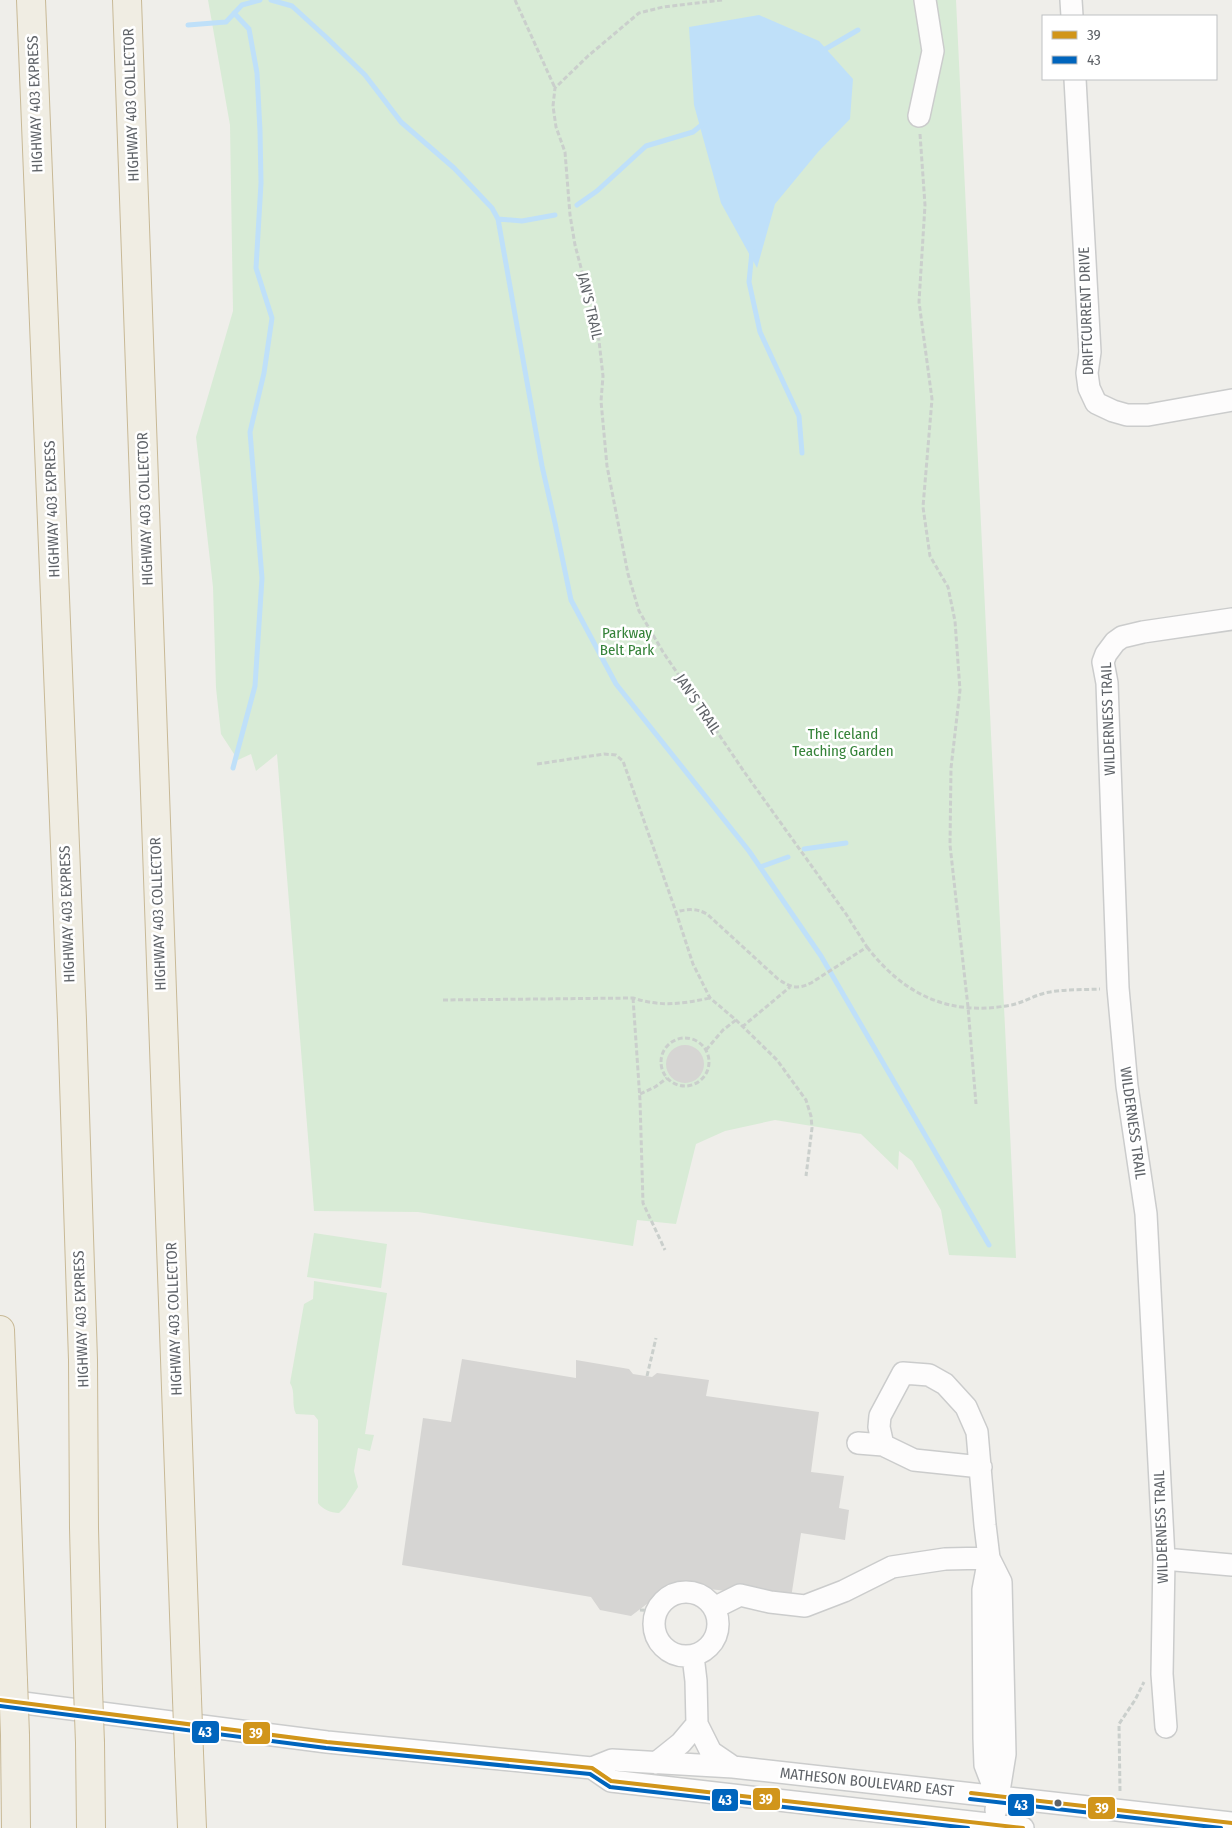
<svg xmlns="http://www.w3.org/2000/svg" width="1232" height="1828" font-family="'Fira Sans Condensed',sans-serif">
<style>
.green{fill:#d8ebd6}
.water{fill:#bfe0f9}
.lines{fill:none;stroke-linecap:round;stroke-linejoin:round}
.stream{stroke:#bfe0f9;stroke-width:5}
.building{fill:#d6d5d3}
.minor-casing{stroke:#cbcccc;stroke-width:24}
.highway-casing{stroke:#c8b996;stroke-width:30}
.path{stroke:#cacfcc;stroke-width:3;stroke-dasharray:5 2.5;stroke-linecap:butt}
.minor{stroke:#fdfcfc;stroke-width:21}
.highway{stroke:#f0ede3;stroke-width:28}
.highway-bridge-casing{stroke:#c8b996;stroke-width:30;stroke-linecap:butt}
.highway-bridge{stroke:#f0ede3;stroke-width:28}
.bus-1-casing{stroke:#fff;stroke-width:8}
.bus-2-casing{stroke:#fff;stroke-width:8}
.bus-1{stroke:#d1951a;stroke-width:4}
.bus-2{stroke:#0065bd;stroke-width:4}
.bus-dot{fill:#5f6368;stroke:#fff;stroke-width:2}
.labels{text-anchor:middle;stroke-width:5;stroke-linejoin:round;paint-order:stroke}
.street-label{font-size:15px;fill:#5f6368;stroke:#fff}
.park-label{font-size:15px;fill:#348238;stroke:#fff}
.line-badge{stroke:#fff;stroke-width:2}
.badge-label{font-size:14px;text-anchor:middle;font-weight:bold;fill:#fff}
</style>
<rect width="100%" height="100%" fill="#efeeea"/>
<path class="green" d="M208,0h748l60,1258 -67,-3 -8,-45 -29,-49 -13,-10 -1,19 -37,-36 -86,-14 -50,11 -29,13 -20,80 -39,-4 -4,26 -215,-34 -104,-1 -37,-457 -21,17 -5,-17 -13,6 -17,-26 -5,-46 -3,-101 -17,-150 37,-126 -3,-186z
M314,1233l73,11 -6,44 -74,-11z
M314,1281l73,12 -22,141 9,1 -4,16 -12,-3 -4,23 4,16 -13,20 -6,6c-8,0 -17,-4 -21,-10v-83l-4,-5 -18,-1c-5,-10 0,-22 -6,-31l14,-79 9,-5z"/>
<path class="water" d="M759,15l60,26 34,38 -3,40 -32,33 -43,52 -18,64 -36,-65 -27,-98 -5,-78z"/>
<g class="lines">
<path class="stream" d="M271,0l21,6 35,32 38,37 36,47 53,46 38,40 6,11 44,247 13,57 16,77 45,84 133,167 72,105 168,289
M188,25l38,-3 16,-17 18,-5
M822,51l36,-21
M577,205l20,-14 49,-45 47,-14 11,-9
M498,219l24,2 33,-6
M752,251l-3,31 11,50 39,84 3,37
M233,768l22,-82 7,-108 -12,-146 14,-59 8,-55 -16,-50 5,-85 -1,-52 -3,-58 -8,-44 -15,-16
M804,849l42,-6
M760,867l28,-10"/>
</g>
<path class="building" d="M666 1064a19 19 0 1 1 38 0a19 19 0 1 1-38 0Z
M462,1359l114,19v-18l53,9 4,5 19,3 5,-4 52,7 -3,16 113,16 -8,60 33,4 -5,32 10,2 -4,30 -44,-7 -10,65 -119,-13 -41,31 -31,-6 -9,-13 -189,-32 21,-147 28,4z"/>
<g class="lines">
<g class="minor-casing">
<path id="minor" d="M1071,0l1,16
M1075,79l15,273 -3,21 2,15 7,15 17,8 14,4h21l84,-15
M919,116l14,-65 -8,-51
M858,1443l25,2 31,15 67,7
M883,1445l-4,-18 1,-11 23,-43 26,2 16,9 21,23 11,25 8,93 4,33 12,24 4,172 -9,56
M989,1558l-6,32 1,148 1,27 12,31
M1164,1559l68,6
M654 1624a32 32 0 1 1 64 0a32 32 0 1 1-64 0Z
M714,1608l26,-13 30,7 35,4 39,-15 48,-24 53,-8 44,-1
M693,1656l3,25 1,43 14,28 22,15
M0,1700l327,42 265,26 19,13 412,47
M1166,1727l-4,-53 2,-115 -18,-345 -19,-128 -9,-98 -11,-305 -4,-21 3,-8 9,-12 7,-5 21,-5 89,-13
M656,1763l25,-20 16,-19
M592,1768l20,-8 121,7 499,56"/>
</g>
<g class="highway-casing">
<path id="highway" d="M31,0l41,1020 11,340 1,168 4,161
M127,0l60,1699
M0,1330l13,350
M15,1735l1,93
M90,1743l1,85
M189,1753l3,75"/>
</g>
<path class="path" d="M515,0l40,88
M722,0l-59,7 -24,6 -51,43 -33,32 -2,18 3,21 9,25 5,63 5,30 23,87 5,44 -2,25 6,65 21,108 11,37 24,41 82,121 101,141 21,33 -56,36c-14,7 -21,4 -33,-4l-71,-65c-11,-6 -20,-5 -31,-2l17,52 17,34 26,22 41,40 29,40 5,16 1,12 -6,48
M920,134l5,71 -6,97 13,97 -9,108 7,49 18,31 7,34 5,69 -9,78 -1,77 18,162 8,97
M537,764l67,-10 12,1 7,6 53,151
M867,947c37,48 83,70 144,58 12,-2 25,-11 39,-13 17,-3 34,-2 50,-3
M633,998l7,102 3,103 22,47
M443,1000l190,-2c29,9 48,6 77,0
M742,1027l48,-40
M661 1062a24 24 0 1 1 48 0a24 24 0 1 1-48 0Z
M706,1050l17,-20 13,-10
M640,1094l15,-7 12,-9
M647,1376l9,-38
M640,1610l16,1
M1120,1791l-1,-67 16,-24 9,-18"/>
<use href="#minor" class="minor"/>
<use href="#highway" class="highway"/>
<g class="highway-bridge-casing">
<path id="highway-bridge" d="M13,1680l2,55
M88,1689l2,54
M187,1699l2,54"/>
</g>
<use href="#highway-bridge" class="highway-bridge"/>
<g class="bus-1-casing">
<path id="bus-1" d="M0,1700l327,42 265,26 19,13 412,47
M971,1793l261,30"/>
</g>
<g class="bus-2-casing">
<path id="bus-2" d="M0,1706l326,42 264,26 20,13 358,41
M970,1799l251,29"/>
</g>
<use href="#bus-1" class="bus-1"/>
<use href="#bus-2" class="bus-2"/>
</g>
<circle class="bus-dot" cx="1058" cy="1803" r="4.5"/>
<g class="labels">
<g class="street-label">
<text transform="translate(35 104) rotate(-92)" y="5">HIGHWAY 403 EXPRESS</text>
<text transform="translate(131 105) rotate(-92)" y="5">HIGHWAY 403 COLLECTOR</text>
<text transform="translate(590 306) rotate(77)" y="5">JAN'S TRAIL</text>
<text transform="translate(1086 311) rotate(-92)" y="5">DRIFTCURRENT DRIVE</text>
<text transform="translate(52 509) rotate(-92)" y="5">HIGHWAY 403 EXPRESS</text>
<text transform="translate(145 509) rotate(-92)" y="5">HIGHWAY 403 COLLECTOR</text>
<text transform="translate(698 704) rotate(56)" y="5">JAN'S TRAIL</text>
<text transform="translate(1108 719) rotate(-92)" y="5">WILDERNESS TRAIL</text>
<text transform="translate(67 914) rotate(-92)" y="5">HIGHWAY 403 EXPRESS</text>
<text transform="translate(158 914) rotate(-92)" y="5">HIGHWAY 403 COLLECTOR</text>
<text transform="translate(1133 1123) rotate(82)" y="5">WILDERNESS TRAIL</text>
<text transform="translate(81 1319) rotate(-92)" y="5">HIGHWAY 403 EXPRESS</text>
<text transform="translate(174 1319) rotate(-92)" y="5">HIGHWAY 403 COLLECTOR</text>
<text transform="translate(1161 1527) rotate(-92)" y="5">WILDERNESS TRAIL</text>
<text transform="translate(867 1782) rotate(6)" y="5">MATHESON BOULEVARD EAST</text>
</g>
<g class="park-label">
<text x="627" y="638">Parkway<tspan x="627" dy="17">Belt Park</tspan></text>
<text x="843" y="739">The Iceland<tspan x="843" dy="17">Teaching Garden</tspan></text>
</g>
</g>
<g class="line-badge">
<rect x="191" y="1720" width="29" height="24" rx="5" fill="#0065bd"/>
<rect x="242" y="1721" width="29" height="24" rx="5" fill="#d1951a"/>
<rect x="752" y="1787" width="29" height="24" rx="5" fill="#d1951a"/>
<rect x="711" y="1788" width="28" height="24" rx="5" fill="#0065bd"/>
<rect x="1007" y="1793" width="28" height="24" rx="5" fill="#0065bd"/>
<rect x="1087" y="1796" width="29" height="24" rx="5" fill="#d1951a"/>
</g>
<g class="badge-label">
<text x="205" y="1737">43</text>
<text x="256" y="1738">39</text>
<text x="766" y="1804">39</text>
<text x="725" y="1805">43</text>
<text x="1021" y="1810">43</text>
<text x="1102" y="1813">39</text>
</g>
<rect x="1042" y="15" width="175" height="65" fill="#ffffff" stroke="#bfc1c3"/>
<rect x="1052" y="31" width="25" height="8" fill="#d1951a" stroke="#bfc1c3"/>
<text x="1087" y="40" font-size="15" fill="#5f6368">39</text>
<rect x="1052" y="56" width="25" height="8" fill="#0065bd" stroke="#bfc1c3"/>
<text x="1087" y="65" font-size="15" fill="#5f6368">43</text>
</svg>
